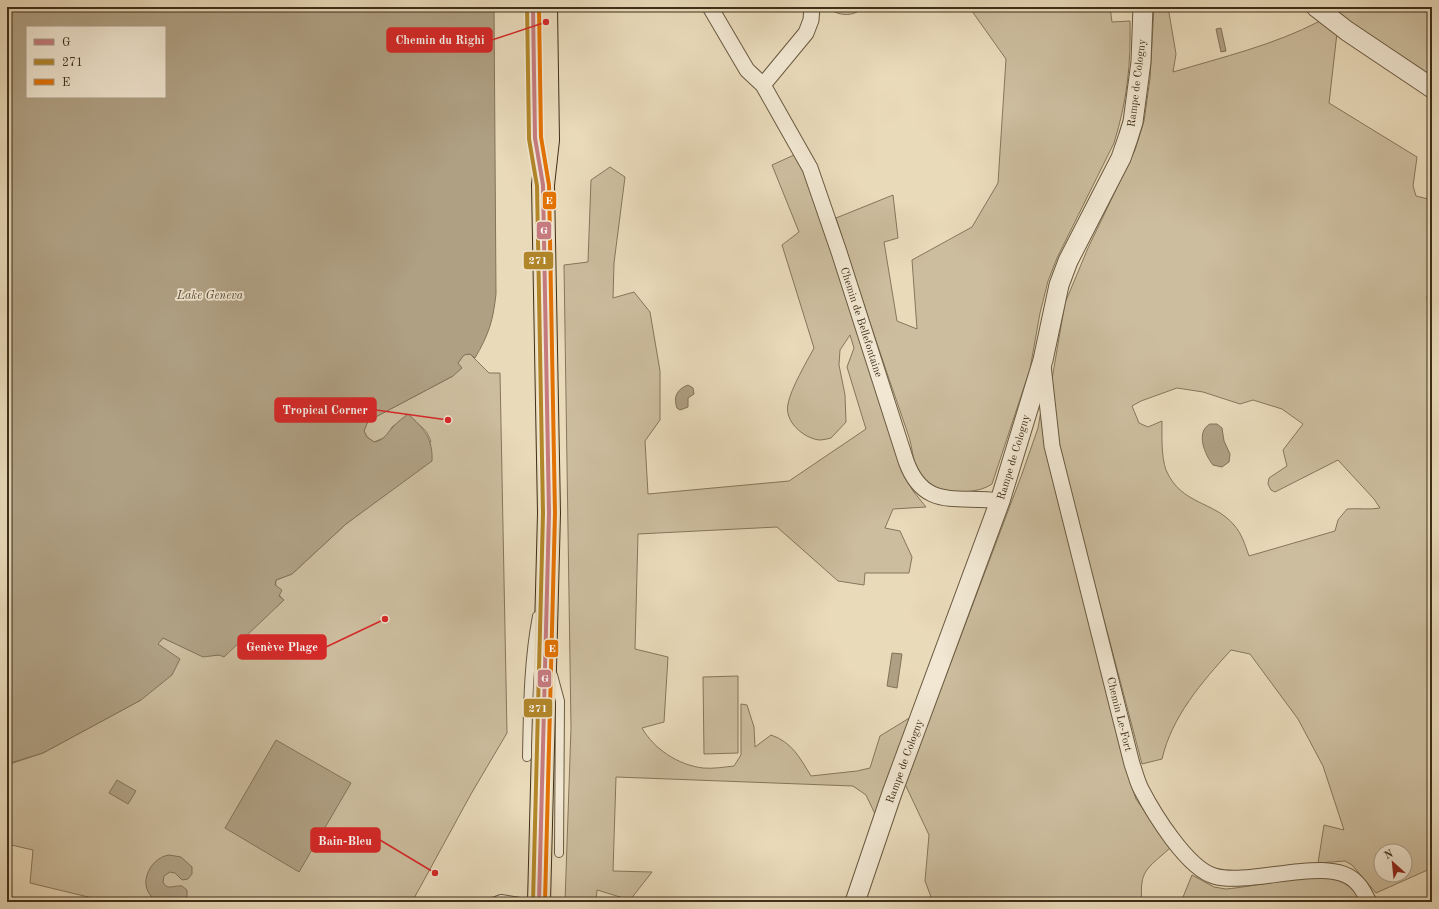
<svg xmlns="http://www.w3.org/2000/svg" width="1439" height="909" font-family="'Old Standard TT',serif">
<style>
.green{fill:#ccbd9e;stroke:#86765b;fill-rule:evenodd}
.water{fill:#afa083;stroke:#827358;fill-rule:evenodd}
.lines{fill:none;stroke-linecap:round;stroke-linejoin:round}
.service-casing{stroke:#6a5a40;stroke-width:10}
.minor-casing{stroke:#6a5a40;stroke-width:17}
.tertiary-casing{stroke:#6a5a40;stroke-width:21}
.primary-casing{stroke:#3f2f18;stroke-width:24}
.service{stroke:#f1e7d2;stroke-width:8}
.minor{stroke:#f1e7d2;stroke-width:15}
.tertiary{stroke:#f1e7d2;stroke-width:19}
.primary{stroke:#e9daba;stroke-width:22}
.bus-1-casing{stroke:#f1e7d2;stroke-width:7}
.bus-2-casing{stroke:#f1e7d2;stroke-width:7}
.bus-3-casing{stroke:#f1e7d2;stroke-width:7}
.bus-1{stroke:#c57b7e;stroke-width:4}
.bus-2{stroke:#b28629;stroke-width:4}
.bus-3{stroke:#e27204;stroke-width:4}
.labels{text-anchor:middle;stroke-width:3.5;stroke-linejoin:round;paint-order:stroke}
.street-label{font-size:11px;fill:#3f2f18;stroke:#f1e7d2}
.water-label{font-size:12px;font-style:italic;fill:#5b4b33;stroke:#f1e7d2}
.leader{fill:none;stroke:#d62828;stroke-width:1.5}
.callout-dot{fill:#d62828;stroke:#f1e7d2;stroke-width:1.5}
.callout{fill:#d62828;stroke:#d62828;stroke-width:1.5}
.callout-label{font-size:12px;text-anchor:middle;font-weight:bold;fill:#fff}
.line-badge{stroke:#f1e7d2;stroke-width:1.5}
.badge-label{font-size:11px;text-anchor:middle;font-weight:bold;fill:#fff}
</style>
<rect width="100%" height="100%" fill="#e9daba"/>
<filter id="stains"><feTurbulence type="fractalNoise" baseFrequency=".005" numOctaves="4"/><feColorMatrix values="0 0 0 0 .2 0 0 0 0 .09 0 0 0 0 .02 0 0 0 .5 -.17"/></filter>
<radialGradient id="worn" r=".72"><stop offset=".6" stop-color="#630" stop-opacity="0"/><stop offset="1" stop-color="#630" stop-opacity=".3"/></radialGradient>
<path class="green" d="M827,7h36c-9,11 -26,9 -36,0z
M969,7h141l2,15 18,-1c1,44 -3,80 -16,122l-57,115 -9,23 -8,32 -10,56 -38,115c-12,9 -40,10 -53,5 -6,-2 -13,-8 -17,-12 -10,-12 -9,-30 -14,-43 -25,-72 -49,-143 -72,-216l57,-23 5,43 -14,4 13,79 20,8 -5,-69 60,-33 26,-44 8,-124z
M1154,7h14l8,47 -3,18c50,-15 101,-27 147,-51l17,12 -8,70 88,54 -4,29 3,10 16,4v74l-5,24 5,37v533l-56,25 -24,-28 -7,-4 -27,2 6,-38 20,5 -21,-64 -25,-47 -48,-65 -19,-4c-29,32 -59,66 -69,109l-20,5 -70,-266 -13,-56 -7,-63 13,-76 23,-55 47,-98 9,-29 6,-42zM1177,388l26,4 37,12 13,-4 29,9 21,15 -20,26 4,16 -18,12 -1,6 3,6 4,2 63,-32 36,39 6,9c-11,2 -21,0 -33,1l-9,11 -3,11 -86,25c-4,-11 -7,-22 -15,-31 -20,-24 -53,-20 -68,-55 -5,-14 -4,-34 -4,-49l-14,6 -9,-4 -7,-17 9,-5zM1381,851h24v24h-24z
M1330,7h102v69l-100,-66z
M794,155l16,28 95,294 8,14 13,16 -33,2 -8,19 15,3 12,26 -3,16h-44l-1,12 -26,-4 -61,-54 -139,7 -3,115 33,8 -4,65 -22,6c12,21 36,37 61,40 10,1 21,-1 31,-2l7,-11v-51l6,1 7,22 1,20 16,-12c21,7 29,23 40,41l46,-5 13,-3 10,-32 31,-19 -35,99 -10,-21 -13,-9 -237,-9 -3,94 39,1 -22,28 -33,-10 -1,12h-31l6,-174 -7,-463 24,-3 3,-82 19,-13 15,10 -11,86 -1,35 21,-6 16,20 10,59v49l-15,21 3,53 141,-13 77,-52 -19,-62 7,-19 -4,-13 -10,15 -1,15 6,30 1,27 -15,16c-4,1 -8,2 -12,2 -16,-2 -35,-19 -31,-36 3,-16 18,-41 26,-56l-32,-103 17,-13 -27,-67z
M464,354h6l19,19h11l7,360 -36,61 -59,108h-303l-79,-19 3,-33 -26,-6v-79l36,-12 98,-53 17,-56 5,-6 40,18 16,-1 65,-55c-6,-5 -9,-11 -8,-20l16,-6 54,-50 41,-31 44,-52 -5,-10 -18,-16 -16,12 -6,10 -12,5 -7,-5 -3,-6 4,-10 85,-45 5,-13z
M1042,404l85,368 9,27 34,49c-23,21 -31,22 -28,54h-209l-8,-21 4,-46 -24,-51 117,-310 16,-46z
M738,676v77l-34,1 -1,-77z
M1192,875l22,12 12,2c25,-2 94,-17 114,-9 10,3 17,13 21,22h-180z"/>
<path class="water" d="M7,7h487l2,287c-3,27 -7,40 -21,64l-5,-4 -6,1 -6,8 4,5 -9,8 -85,45 -4,10 3,6 7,5c11,-2 12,-8 19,-15 4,-5 10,-9 15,-13 16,14 25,25 24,47l-86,63 -54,50 -16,6 -1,5 7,5 -3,6 5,4 -60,57 -5,-2 -16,2 -40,-19 -5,6 22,15 -8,16 -31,25 -98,53 -36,11zM27,27h138v70h-138z
M1221,28l5,23 -5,1 -5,-23z
M688,385l5,3 1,6 -6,4v9l-8,3 -3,-2c-4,-11 0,-19 11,-23z
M1210,424h7l5,4 2,13 6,13 -1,8 -7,5 -9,-2c-8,-10 -18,-33 -3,-41z
M892,653l10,1 -5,34 -10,-2z
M276,740l75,43 -52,89 -74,-44z
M117,780l19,11 -8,13 -19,-11z
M169,855l12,2 11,10v7l-4,5 -6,1 -7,-7 -5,-1 -6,4 -1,6c4,9 11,3 19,4l5,4v6l-7,6c-6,0 -16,2 -22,-1 -23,-11 -10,-43 11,-46z"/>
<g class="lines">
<g class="service-casing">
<path id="service" d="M553,675l7,26 -1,152
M527,757c1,-47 1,-94 10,-141
M493,902l8,-3 19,3"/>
</g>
<g class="minor-casing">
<path id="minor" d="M710,7l37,63 16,15 47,83 29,84 67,209c18,50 51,34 94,40
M763,85l43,-52 5,-13 1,-13
M1043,365l9,81 80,318c3,8 5,17 9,25 13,25 46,79 73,87 37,11 116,-22 142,6 6,5 9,13 13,20"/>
</g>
<g class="tertiary-casing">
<path id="tertiary" d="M1316,7l31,24 85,57
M855,902l37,-109 108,-292 43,-141 16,-75 9,-24 53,-103 7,-20 5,-16 8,-60 2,-55"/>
</g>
<g class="primary-casing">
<path id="primary" d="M539,902l10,-389 -6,-328 5,-45 -2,-133"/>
</g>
<use href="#service" class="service"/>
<use href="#minor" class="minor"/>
<use href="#tertiary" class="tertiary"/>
<use href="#primary" class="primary"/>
<g class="bus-1-casing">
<path id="bus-1" d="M533,7l2,131 8,47 6,328 -10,389"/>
</g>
<g class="bus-2-casing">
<path id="bus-2" d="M527,7l2,132 8,47 6,327 -10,389"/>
</g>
<g class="bus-3-casing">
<path id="bus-3" d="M539,7l2,130 8,48 6,328 -10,389"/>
</g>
<use href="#bus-1" class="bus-1"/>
<use href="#bus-2" class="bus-2"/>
<use href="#bus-3" class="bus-3"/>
</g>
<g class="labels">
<g class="street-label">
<text transform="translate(1136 83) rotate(-83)" y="4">Rampe de Cologny</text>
<text transform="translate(862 322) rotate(72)" y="4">Chemin de Bellefontaine</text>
<text transform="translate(1013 457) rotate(-73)" y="4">Rampe de Cologny</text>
<text transform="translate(1120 714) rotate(76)" y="4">Chemin Le-Fort</text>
<text transform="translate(904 761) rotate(-70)" y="4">Rampe de Cologny</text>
</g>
<g class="water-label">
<text x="210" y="299">Lake Geneva</text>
</g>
</g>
<path class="leader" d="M546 22L492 40M448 420L376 410M385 619L326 647M435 873L380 840"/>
<g class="callout-dot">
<circle cx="546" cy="22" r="4"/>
<circle cx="448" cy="420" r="4"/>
<circle cx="385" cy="619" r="4"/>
<circle cx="435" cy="873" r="4"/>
</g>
<g class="callout">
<rect x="387" y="28" width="105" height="24" rx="4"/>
<rect x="275" y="398" width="101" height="24" rx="4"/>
<rect x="238" y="635" width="88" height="24" rx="4"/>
<rect x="311" y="828" width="69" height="24" rx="4"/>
</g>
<g class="callout-label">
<text x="440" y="44">Chemin du Righi</text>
<text x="325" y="414">Tropical Corner</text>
<text x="282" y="651">Genève Plage</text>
<text x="345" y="845">Bain-Bleu</text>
</g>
<g class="line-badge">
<rect x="542" y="191" width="15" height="19" rx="4" fill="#e27204"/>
<rect x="536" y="221" width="16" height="19" rx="4" fill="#c57b7e"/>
<rect x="523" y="251" width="31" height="19" rx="4" fill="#b28629"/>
<rect x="544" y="639" width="15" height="19" rx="4" fill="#e27204"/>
<rect x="537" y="669" width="15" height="19" rx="4" fill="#c57b7e"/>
<rect x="523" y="698" width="30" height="20" rx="4" fill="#b28629"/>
</g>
<g class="badge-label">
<text x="549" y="204">E</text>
<text x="544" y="234">G</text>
<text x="538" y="264">271</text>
<text x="552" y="652">E</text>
<text x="545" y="682">G</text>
<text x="538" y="712">271</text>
</g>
<rect width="1439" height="909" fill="none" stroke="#e9daba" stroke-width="24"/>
<rect x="8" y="8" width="1423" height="893" fill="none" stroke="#3f2f18" stroke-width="2"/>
<rect x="12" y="12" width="1415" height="885" fill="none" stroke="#3f2f18"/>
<rect x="26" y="26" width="140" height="72" fill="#f1e7d2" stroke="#aa9d88"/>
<rect x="34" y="39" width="20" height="6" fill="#c57b7e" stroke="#aa9d88"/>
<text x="62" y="46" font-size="12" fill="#3f2f18">G</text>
<rect x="34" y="59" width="20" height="6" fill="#b28629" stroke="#aa9d88"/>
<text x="62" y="66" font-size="12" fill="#3f2f18">271</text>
<rect x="34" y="79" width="20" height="6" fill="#e27204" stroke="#aa9d88"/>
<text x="62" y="86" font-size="12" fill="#3f2f18">E</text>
<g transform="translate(1393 863) rotate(333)"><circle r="19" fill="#f1e7d2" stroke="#aa9d88"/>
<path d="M0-3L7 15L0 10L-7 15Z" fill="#8f2418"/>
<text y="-6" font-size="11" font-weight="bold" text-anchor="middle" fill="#3f2f18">N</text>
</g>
<rect width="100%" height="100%" filter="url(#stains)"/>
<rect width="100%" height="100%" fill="url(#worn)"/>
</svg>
